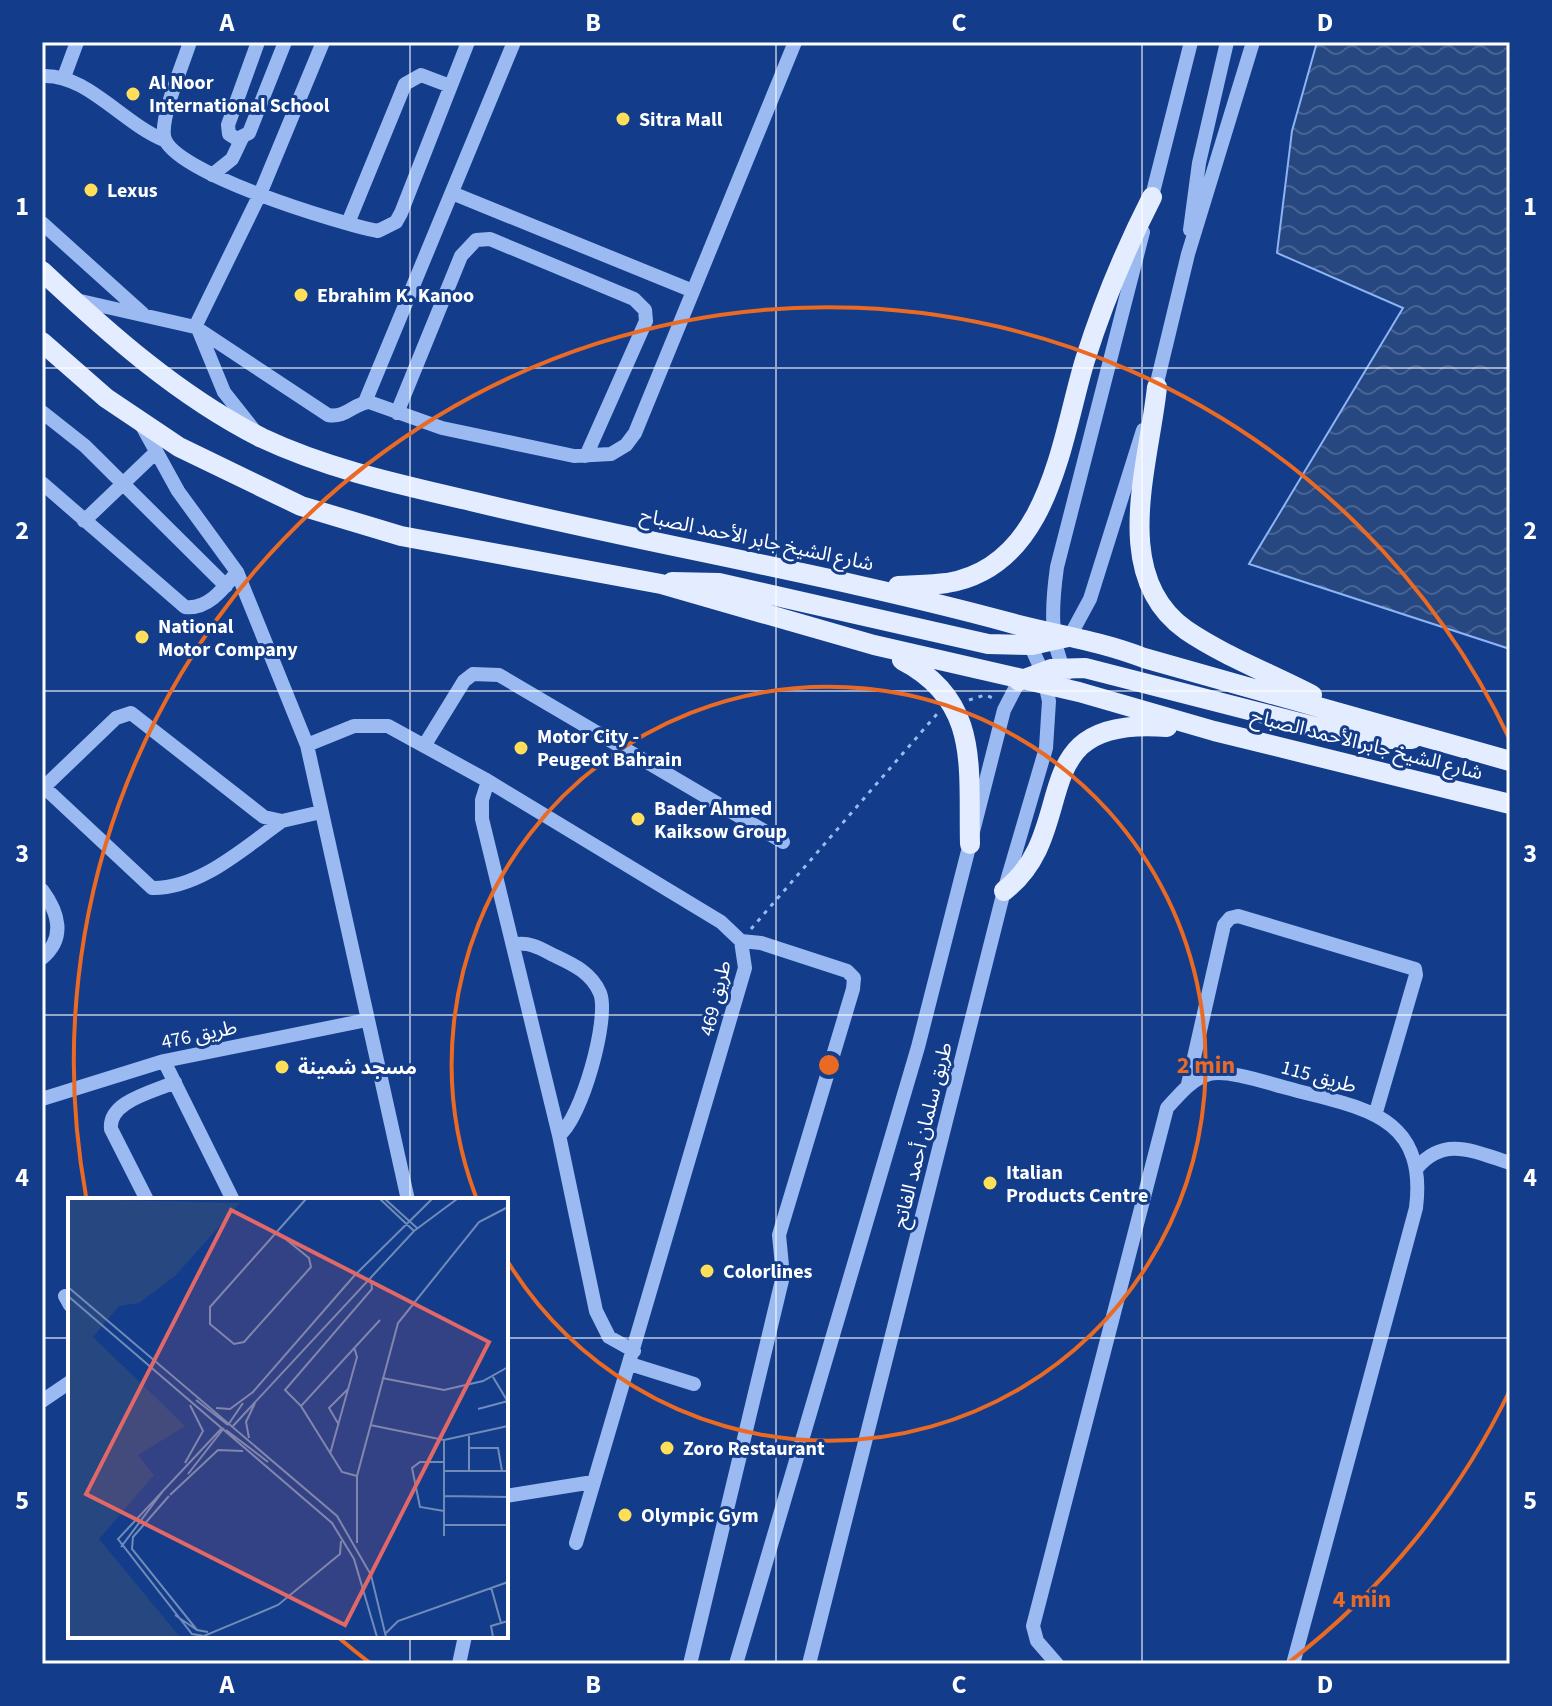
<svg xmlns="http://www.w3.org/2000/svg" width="1552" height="1706" font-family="'Source Sans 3','Noto Sans Arabic',sans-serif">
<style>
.water{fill:url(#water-waves);stroke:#8cb3f4;stroke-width:2}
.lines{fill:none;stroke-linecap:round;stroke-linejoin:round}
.path{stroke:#9abaf1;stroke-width:3;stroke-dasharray:4 6;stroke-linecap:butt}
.minor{stroke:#9abaf1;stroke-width:14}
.major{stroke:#e4ecff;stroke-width:20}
.grid{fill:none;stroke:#fff;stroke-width:2;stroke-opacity:0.55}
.ring{fill:none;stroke:#ea6a24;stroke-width:4}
.poi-dot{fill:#ffde5a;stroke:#133d8b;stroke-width:3}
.labels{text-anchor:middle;stroke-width:6;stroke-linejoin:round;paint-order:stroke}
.poi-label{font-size:20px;font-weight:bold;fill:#fff;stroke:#133d8b;text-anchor:start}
.street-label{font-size:20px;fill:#fff;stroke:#133d8b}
.inset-road{fill:none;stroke:#718bb9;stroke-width:2}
.view{fill:#e26868;fill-opacity:0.15;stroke:#e26868;stroke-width:4}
.inset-edge{fill:none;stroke:#fff;stroke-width:4}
.centre{fill:#ea6a24;stroke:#133d8b;stroke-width:4}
.ring-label{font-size:24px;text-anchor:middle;font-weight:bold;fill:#ea6a24;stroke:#133d8b;stroke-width:6;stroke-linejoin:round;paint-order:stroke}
.neatline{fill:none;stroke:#fff;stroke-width:3}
.grid-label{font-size:26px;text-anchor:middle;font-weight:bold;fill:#fff}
</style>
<defs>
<pattern id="water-waves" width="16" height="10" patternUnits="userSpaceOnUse" patternTransform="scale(2)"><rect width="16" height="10" fill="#274781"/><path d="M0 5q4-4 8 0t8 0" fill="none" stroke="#476394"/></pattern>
</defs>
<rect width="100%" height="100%" fill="#133d8b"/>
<path class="water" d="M1317,42h193v607l-261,-85 154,-256 -126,-55 15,-122z"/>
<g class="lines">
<path class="path" d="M969,700l16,-5 11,4
M751,929l186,-215"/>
<path class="minor" d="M190,42c-7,22 -29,73 -26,94 5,36 177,88 214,95l18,-9 5,-9 67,-171
M258,42l-30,83 1,9 8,5 12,-6 36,-91
M42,76c44,-3 80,47 122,64
M64,77l13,-35
M212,175l20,-16 10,-21
M452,193l241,98
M1150,204l41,-162
M42,223l101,91
M348,223l57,-139 16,-9 29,11
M1190,230l9,-67 28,-121
M76,300l119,27 133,88c18,3 25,-11 41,-13l73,26 132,28 37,-2 15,-9 9,-12 160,-391
M195,327l65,-133 63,-152
M199,331l25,61 30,38
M1154,395l34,-141 65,-212
M365,402l149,-360
M42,412l43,34 141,140
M397,413l64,-157 15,-16 14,-1 144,60 11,11 1,11 -60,135
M140,422l38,69 59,81 70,173 101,455
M42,483l143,124c23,3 39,-19 52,-35
M84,521l71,-68
M1070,636l20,-37 53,-169
M1066,674c-17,-33 -14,-71 -9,-107l86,-335
M307,745l47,-19h34l100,55 233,141 20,19 4,27 -169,575
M424,746l40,-65 9,-7 26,1 284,167
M488,781l-6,19v19l77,316 37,176 13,26 25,14
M45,788l107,100c48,1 93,-41 130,-67
M42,789l74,-71 15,-5 133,104 18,4 39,-9
M42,890c17,23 24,48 0,68
M513,945c15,-4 27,3 40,10 19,9 38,17 47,38 10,25 -19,127 -41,142
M164,1061l69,139
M1188,1084l36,-159 6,-7 8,-2 177,53 1,6 -40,137
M42,1099l122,-38 203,-41
M1417,1168c27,-33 58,-16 93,-5
M147,1200l-36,-71c-3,-28 43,-37 64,-47
M65,1296l5,9
M630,1364l64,20
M42,1401l28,-19
M506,1496l87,-14
M459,1664l6,-28
M690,1664l93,-388 -4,-41 74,-246 1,-11 -7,-7 -86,-28 -20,-2
M736,1664l182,-617 86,-337 15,-29
M809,1664l195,-773 42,-143 3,-47 -7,-30 -15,-33
M1057,1664l-20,-23 -4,-15 134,-518c13,-14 23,-28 42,-34 18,-5 59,9 78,14 71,20 141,24 129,120l-123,456"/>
<path class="major" d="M42,271c66,62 138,126 220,167 68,32 141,47 213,64 178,43 359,73 536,121 45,12 90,18 133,35l366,103
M42,342l64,56 73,49 122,59 100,30 260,48 213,61 205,47 135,39 296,73
M1157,387c-8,78 -48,189 29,243 38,26 86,44 126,65
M672,582l47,1 269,61 44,1 36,-8
M898,586c16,-1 33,-1 49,-3 103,-17 114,-144 138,-223 18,-57 40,-110 67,-163
M902,660c79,41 66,108 68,184
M1019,681l32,-12 34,-1 277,71h50
M1004,891c80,-62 14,-176 163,-164"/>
</g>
<path class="grid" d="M410,42v1158M776,42v1622M1142,42v1622M42,368h1468M42,691h1468M42,1015h1468M42,1338h28M506,1338h1004M410,1636v28"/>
<g class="ring">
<path d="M476 1197A377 377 0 1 1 508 1262"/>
<path d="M1510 1390A754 754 0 0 1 1288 1663M370 1663A754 754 0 0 1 339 1638M86 1196A754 754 0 0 1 1510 740"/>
</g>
<g class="poi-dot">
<circle cx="133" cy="94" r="8"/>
<circle cx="623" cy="119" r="8"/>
<circle cx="91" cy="190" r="8"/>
<circle cx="301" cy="295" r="8"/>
<circle cx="142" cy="637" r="8"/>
<circle cx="521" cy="748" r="8"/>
<circle cx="638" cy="819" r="8"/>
<circle cx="282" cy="1067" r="8"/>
<circle cx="990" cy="1183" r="8"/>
<circle cx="707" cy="1271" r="8"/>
<circle cx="667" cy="1448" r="8"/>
<circle cx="625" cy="1515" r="8"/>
</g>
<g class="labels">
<g class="poi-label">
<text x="149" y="89">Al Noor<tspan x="149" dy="23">International School</tspan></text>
<text x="639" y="126">Sitra Mall</text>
<text x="107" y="197">Lexus</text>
<text x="317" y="302">Ebrahim K. Kanoo</text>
<text x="158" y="633">National<tspan x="158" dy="23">Motor Company</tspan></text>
<text x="537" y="743">Motor City -<tspan x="537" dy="23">Peugeot Bahrain</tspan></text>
<text x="654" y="815">Bader Ahmed<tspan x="654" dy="23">Kaiksow Group</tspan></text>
<text x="298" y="1074">مسجد شمينة</text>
<text x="1006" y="1179">Italian<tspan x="1006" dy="23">Products Centre</tspan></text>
<text x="723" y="1278">Colorlines</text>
<text x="683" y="1455">Zoro Restaurant</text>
<text x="641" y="1522">Olympic Gym</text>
</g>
<g class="street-label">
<text transform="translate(757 539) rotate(12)" y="7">شارع الشيخ جابر الأحمد الصباح</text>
<text transform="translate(1367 744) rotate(14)" y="7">شارع الشيخ جابر الأحمد الصباح</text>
<text transform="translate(715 998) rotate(-76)" y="7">طريق 469</text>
<text transform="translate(199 1034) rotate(-12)" y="7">طريق 476</text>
<text transform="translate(1319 1076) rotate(15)" y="7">طريق 115</text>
<text transform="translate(922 1135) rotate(-76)" y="7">طريق سلمان أحمد الفاتح</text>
</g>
</g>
<g transform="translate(68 1198)">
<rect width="440" height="440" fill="#133d8b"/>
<path d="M0,1l180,4h-8l-65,73 -36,27 -20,3 -26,31 92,89 -47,29 16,20 -55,64 81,98h-112z" fill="#274781"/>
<path class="inset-road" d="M312,1l34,32M317,1l32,29M209,34l32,26 2,9 -67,75 -10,2 -24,-20v-17l96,-108M0,89l269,229 34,59 15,62M0,98l264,227 22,36 23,78M425,179l15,25M314,180l62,12 39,-9 25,-14M184,195l102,-117 78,-77M128,202l32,25M233,208l-16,-16 87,-101 -1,-9M148,210l14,1 23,-17M410,211l30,-8M160,227l15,-22M271,227l-10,-17 19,-19M302,227l74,15 64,-14M165,228l181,-195 43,-32M153,231l-103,110 74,95 12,2 74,-31 62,-51 1,-13M158,232l42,32M401,238v35M181,240l-3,-16 9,-19M401,250h29l4,23M262,256l27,-97 -3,-10M117,265l18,-32 -13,-26M376,273h64M120,276l36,-46M289,278l-15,-4 -41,-66 79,-86M102,297l48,-45 25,1M101,298l-36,41 -1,12 65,81 11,2M376,298l64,1M376,313l-24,-4 -8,-39 8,-6h24M376,327h64M376,338v-96M289,345v-67l41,-153 81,-101 29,-15M53,349l42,-56M423,389l10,36M107,417l22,15M318,435l12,-12 110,-39M425,439l-2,-11 17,-5"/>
<path class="view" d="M163,12l258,132 -144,283 -259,-131z"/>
<rect width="440" height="440" class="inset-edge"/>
</g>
<circle cx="829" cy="1065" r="12" class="centre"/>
<g class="ring-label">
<text x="1206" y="1073">2 min</text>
<text x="1362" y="1607">4 min</text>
</g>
<rect width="1552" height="1706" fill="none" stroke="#133d8b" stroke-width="88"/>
<rect x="44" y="44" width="1464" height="1618" class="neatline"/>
<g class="grid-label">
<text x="227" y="31">A</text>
<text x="593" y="31">B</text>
<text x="959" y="31">C</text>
<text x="1325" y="31">D</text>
<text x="22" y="215">1</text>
<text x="1530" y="215">1</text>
<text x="22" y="539">2</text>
<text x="1530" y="539">2</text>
<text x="22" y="862">3</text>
<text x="1530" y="862">3</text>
<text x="22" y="1186">4</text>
<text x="1530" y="1186">4</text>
<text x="22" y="1509">5</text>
<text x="1530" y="1509">5</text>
<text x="227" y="1693">A</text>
<text x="593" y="1693">B</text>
<text x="959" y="1693">C</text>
<text x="1325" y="1693">D</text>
</g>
</svg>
